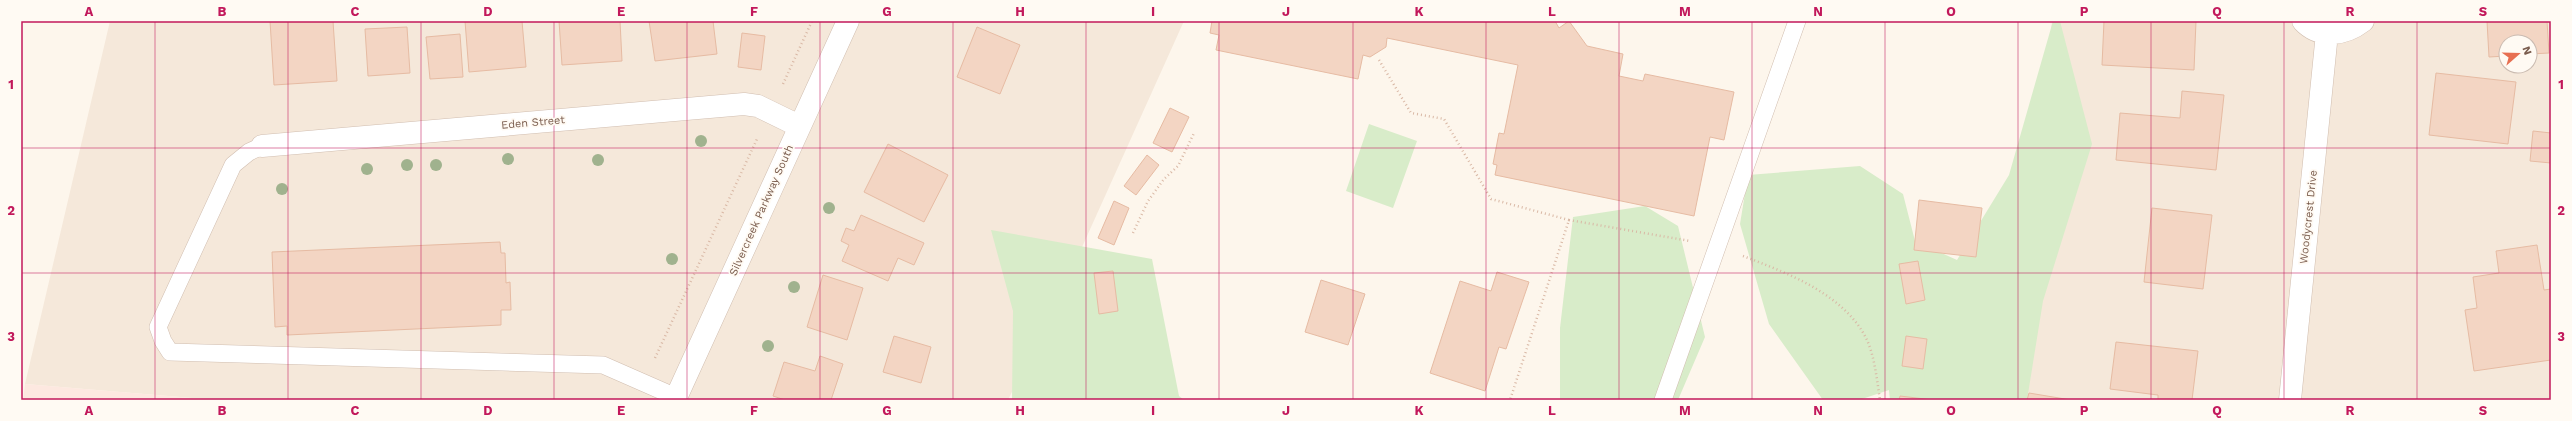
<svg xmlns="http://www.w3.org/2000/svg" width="2572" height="421" font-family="'Work Sans',sans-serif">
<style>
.residential{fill:#f5e8da;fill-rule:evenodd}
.commercial{fill:#fde8e0}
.green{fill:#d8ecc9}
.building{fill:#f3d5c3;stroke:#e6bba3}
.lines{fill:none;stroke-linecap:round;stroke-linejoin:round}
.lane-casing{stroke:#d1beb0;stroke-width:18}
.street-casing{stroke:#d1beb0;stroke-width:23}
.path{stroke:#d9b8a5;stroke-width:2.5;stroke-dasharray:1 3;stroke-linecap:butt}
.lane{stroke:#fff;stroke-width:17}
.street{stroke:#fff;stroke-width:22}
.tree{fill:#a0b28e}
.grid{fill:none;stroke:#c2185b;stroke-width:1;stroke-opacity:0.55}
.labels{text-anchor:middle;stroke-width:3.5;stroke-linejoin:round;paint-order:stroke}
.street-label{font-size:11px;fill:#7a5c4d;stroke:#fffaf3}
.neatline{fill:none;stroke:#c2185b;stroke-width:1.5}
.grid-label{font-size:13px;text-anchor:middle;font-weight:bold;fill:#c2185b}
</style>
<rect width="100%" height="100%" fill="#fdf6ec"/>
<path class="residential" d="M110,21h1074l-106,235 -70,144h-792l-191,-16z
M2052,21h499v379h-540zM2506,42h24v24h-24z"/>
<path class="commercial" d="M25,384l191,16h-193z"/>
<path class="green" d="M2053,21h7l32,123 -49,157 -16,99h-137l-1,-10 -30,10h-36l-54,-76 -29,-100 8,-49 112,-9 43,28 12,47 42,19 52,-85z
M1369,124l48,17 -24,67 -47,-17z
M1645,206l33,20 27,111 -27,63h-118v-72l13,-111z
M991,230l161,29 27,137 5,4h-172l1,-89z"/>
<path class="building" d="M270,21h63l4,60 -63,4z
M465,21h57l4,46 -57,5z
M559,21h61l2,40 -60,4z
M649,21h64l4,33 -62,7z
M1212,21h343l4,7 10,-7 18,25 36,8 -4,22 24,5 2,-7 89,18 -10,48 -14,-3 -16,79 -199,-41 2,-10 -4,-1 6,-31 5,1 14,-69 -131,-27 -1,9 -16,10 -7,-2 -5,24 -142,-29 3,-15 -9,-2z
M2104,21h92l-2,49 -92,-5z
M2487,21h60l2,32 -19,1v-12h-24v14l-17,1z
M407,27l3,46 -42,3 -3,-47z
M977,27l43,18 -20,49 -43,-17z
M742,33l23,3 -4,34 -23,-3z
M460,34l3,43 -33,2 -4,-42z
M2436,73l80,9 -8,62 -79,-9z
M2182,91l42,4 -8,75 -100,-10 4,-47 60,5z
M1170,108l19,9 -17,35 -19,-9z
M2533,131l18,2v30l-21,-2z
M888,144l60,31 -24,47 -60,-30z
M1147,155l12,10 -23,30 -12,-9z
M1919,200l63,8 -6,49 -62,-7z
M1114,201l15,7 -15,37 -16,-7z
M2152,208l60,7 -9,74 -59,-7z
M861,215l63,28 -10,22 -16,-7 -10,23 -46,-20 7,-16 -8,-4 5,-13 8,3z
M500,242l1,11h4l1,30 4,-1 1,28h-10v15l-214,10v-9l-12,1 -3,-75z
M2537,245l7,45 7,-1v71l-77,11 -9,-61 12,-2 -4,-31 26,-4 -3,-22z
M1918,261l7,39 -19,4 -7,-40z
M1113,271l5,40 -19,3 -5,-41z
M1497,272l32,10 -23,67 -7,-2 -14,44 -55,-18 30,-92 31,10z
M823,275l40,13 -16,52 -40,-13z
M1321,280l44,14 -17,51 -43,-13z
M894,336l37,11 -10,36 -38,-11z
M1906,336l21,3 -4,30 -21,-3z
M2116,342l82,9 -6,49h-34v-5l-48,-6z
M820,356l23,8 -12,36h-46l-12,-4 11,-34 31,9z
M2029,393l42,7h-44z
M1900,396l33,4h-34z"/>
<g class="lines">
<g class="lane-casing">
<path id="lane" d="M262,146l-13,6 -16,13 -75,162 5,14 7,11 433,13 73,32
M1663,400l134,-379"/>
</g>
<g class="street-casing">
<path id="street" d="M2303,21c17,18 42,14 60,0
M262,146l482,-42 14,2 41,20
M675,400l173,-379
M2290,400l37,-367"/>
</g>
<path class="path" d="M1379,60l32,53 33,6 47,80 78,21 -59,180
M783,84l29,-63
M1569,220l121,21
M1133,233l15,-32 16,-22 14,-13 16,-33
M1743,256c44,17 102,38 124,84 8,18 10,41 13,60
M655,358l102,-219"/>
<use href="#lane" class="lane"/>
<use href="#street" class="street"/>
</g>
<g class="tree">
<circle cx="701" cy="141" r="6"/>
<circle cx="508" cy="159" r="6"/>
<circle cx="598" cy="160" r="6"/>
<circle cx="407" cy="165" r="6"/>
<circle cx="436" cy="165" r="6"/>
<circle cx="367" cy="169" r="6"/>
<circle cx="282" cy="189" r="6"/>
<circle cx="829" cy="208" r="6"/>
<circle cx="672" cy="259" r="6"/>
<circle cx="794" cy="287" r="6"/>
<circle cx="768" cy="346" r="6"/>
</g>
<path class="grid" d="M155,21v379M288,21v379M421,21v379M554,21v379M687,21v379M820,21v379M953,21v379M1086,21v379M1219,21v379M1353,21v379M1486,21v379M1619,21v379M1752,21v379M1885,21v379M2018,21v379M2151,21v379M2284,21v379M2417,21v379M21,148h2530M21,273h2530"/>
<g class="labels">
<g class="street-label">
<text transform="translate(533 122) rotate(-5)" y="4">Eden Street</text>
<text transform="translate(761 210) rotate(-66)" y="4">Silvercreek Parkway South</text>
<text transform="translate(2308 217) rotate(-84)" y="4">Woodycrest Drive</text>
</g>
</g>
<rect width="2572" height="421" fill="none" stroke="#fffaf3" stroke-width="44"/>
<g transform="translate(2518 54) rotate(70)"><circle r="19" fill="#fffaf3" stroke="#cabbb1"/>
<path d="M0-3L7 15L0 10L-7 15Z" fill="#e76f51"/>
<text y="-6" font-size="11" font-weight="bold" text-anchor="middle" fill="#7a5c4d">N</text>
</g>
<rect x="22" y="22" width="2528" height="377" class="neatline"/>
<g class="grid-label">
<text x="89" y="16">A</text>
<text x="222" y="16">B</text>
<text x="355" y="16">C</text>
<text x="488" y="16">D</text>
<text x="621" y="16">E</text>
<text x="754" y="16">F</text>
<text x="887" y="16">G</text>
<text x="1020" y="16">H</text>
<text x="1153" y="16">I</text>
<text x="1286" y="16">J</text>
<text x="1419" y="16">K</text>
<text x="1552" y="16">L</text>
<text x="1685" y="16">M</text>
<text x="1818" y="16">N</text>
<text x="1951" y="16">O</text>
<text x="2084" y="16">P</text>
<text x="2217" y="16">Q</text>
<text x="2350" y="16">R</text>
<text x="2483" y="16">S</text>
<text x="11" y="89">1</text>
<text x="2561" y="89">1</text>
<text x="11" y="215">2</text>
<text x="2561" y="215">2</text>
<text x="11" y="341">3</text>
<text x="2561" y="341">3</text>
<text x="89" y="415">A</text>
<text x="222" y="415">B</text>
<text x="355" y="415">C</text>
<text x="488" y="415">D</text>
<text x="621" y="415">E</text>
<text x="754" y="415">F</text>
<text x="887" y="415">G</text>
<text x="1020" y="415">H</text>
<text x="1153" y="415">I</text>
<text x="1286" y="415">J</text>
<text x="1419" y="415">K</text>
<text x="1552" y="415">L</text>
<text x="1685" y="415">M</text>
<text x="1818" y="415">N</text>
<text x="1951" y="415">O</text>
<text x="2084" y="415">P</text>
<text x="2217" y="415">Q</text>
<text x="2350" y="415">R</text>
<text x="2483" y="415">S</text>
</g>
</svg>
